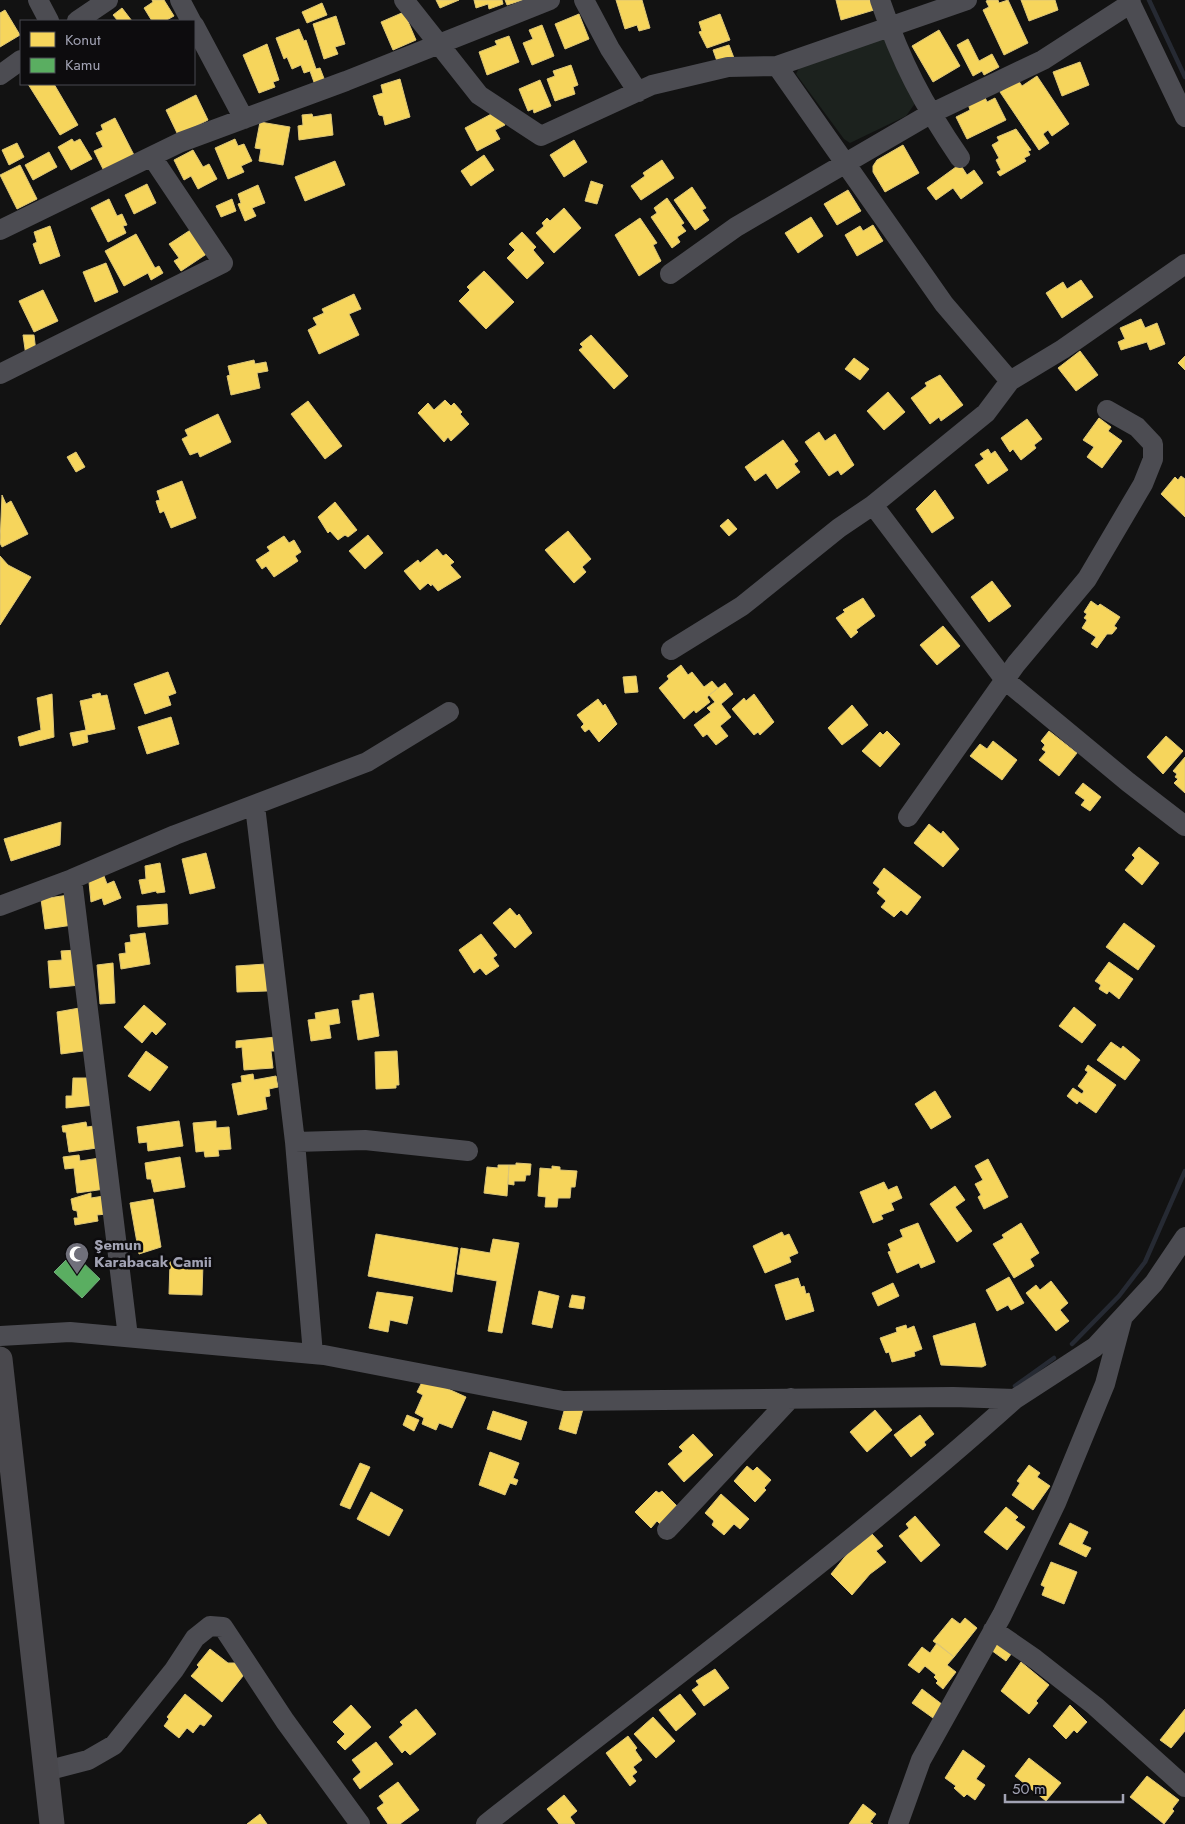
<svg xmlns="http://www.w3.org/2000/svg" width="1185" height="1824" font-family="Jost,sans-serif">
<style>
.green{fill:#1c221e}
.homes{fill:#f6d55c;stroke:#ddc676}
.public{fill:#5aae61;stroke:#70ab7a}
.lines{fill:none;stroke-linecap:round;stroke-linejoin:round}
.stream{stroke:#262a33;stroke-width:4.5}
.minor{stroke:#4c4c52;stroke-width:20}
.major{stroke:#49484d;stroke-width:25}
.labels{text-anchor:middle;stroke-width:5;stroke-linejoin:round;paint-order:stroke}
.poi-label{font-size:15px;font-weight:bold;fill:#a2a3b4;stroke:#0d0c0e;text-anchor:start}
</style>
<rect width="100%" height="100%" fill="#121212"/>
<path class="green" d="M882,35l5,5 7,23 22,39 -10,14 -56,27 -6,-4 -48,-65 5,-10z"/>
<path class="homes" d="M152,0h12l10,16 -9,5h-13l-8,-13 9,-6z
M436,0h23l-19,8z
M474,0h28l1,4 -14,5 -1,-5 -12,4z
M505,0h18l-16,5z
M616,0h26l8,28 -11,3 -2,-6 -12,4z
M836,0h36l2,10 -33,10z
M989,0h9l1,3 9,-3 20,43 -24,12 -21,-45 6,-3 -3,-6z
M1021,0h34l3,10 -29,11z
M322,3l5,12 -20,8 -5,-11z
M122,8l10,13h-14l-5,-6z
M5,10l15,25 -20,12v-34z
M404,12l12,28 -23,10 -12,-28z
M579,14l10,25 -24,10 -10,-25z
M720,14l10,26 -23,8 -8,-16 3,-1 -3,-9z
M336,16l9,28 -10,3 3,7 -14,5 -11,-35z
M542,25l12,31 -22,9 -9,-22 10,-4 -4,-9z
M299,29l5,12 2,-1 10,29 4,-1 5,13 -10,4 -5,-14 -6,2 -3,-8 -9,4 -5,-12 -3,2 -8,-21z
M939,30l21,36 -27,16 -21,-36z
M509,36l10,26 -32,13 -8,-23 18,-7 -2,-4z
M968,39l11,22 13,-7 7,13 -15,8 -2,-4 -9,5 -16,-31z
M267,44l12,36 -6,2 2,5 -16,6 -16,-38z
M729,45l5,13 -16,6 -5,-14z
M1080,62l9,23 -27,11 -9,-24z
M571,65l7,20 -5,2 2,7 -20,7 -8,-22 8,-3 -2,-5z
M1037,76l32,48 -17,12 -4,-6 -5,4 6,9 -10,7 -39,-58 18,-12 4,6z
M400,79l10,38 -25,8 -2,-9 -4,-1 -6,-19 10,-3 -2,-8z
M540,80l11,26 -17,7 -1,-4 -5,2 -9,-22z
M28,84h26l24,41 -18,10z
M196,95l12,25 -30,15 -12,-25z
M984,95l3,7 8,-4 11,22 -39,19 -11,-22 14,-7 -2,-6z
M497,111l8,14 -10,5 5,9 -23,12 -12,-23z
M312,114l1,3 18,-3 2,21 -34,5 -1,-14 5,-1 -1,-10z
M115,118l19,37 -30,16 -10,-20 9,-4 -7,-14 7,-3 -2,-5z
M260,122l30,5 -7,38 -24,-4 2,-12 -6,-1z
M1016,129l15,21 -3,1 2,4 -6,3 2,3 -26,15 -3,-4 4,-2 -5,-10 3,-2 -7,-13 7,-4 -2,-4z
M72,139l2,3 6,-3 12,20 -21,11 -13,-23z
M235,139l3,7 6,-2 8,17 -11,5 3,6 -16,7 -13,-31z
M574,140l13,22 -23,15 -14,-22z
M17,143l7,14 -15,8 -7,-15z
M903,145l16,28 -34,19 -12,-20v-6l4,-6z
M193,150l10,17 6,-3 8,15 -19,10 -7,-13 -7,4 -10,-20z
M49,152l8,15 -24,13 -8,-15z
M484,155l10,15 -23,16 -10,-15z
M662,160l12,18 -33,22 -10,-14 14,-10 -2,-3z
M335,161l10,24 -40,16 -10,-24z
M960,164l7,11 7,-5 9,13 -22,16 -8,-11 -17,12 -9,-12z
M20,165l17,34 -20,10 -17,-34z
M591,181l12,4 -6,19 -12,-3z
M147,184l9,19 -22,11 -9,-19z
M258,185l7,18 -13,5 4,8 -11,5 -7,-17 3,-1 -3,-9z
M692,187l14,21 -4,2 7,10 -14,10 -21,-30z
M848,190l13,21 -24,14 -13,-21z
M667,198l17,25 -3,2 5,6 -9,6 3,5 -8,6 -21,-31 6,-4 -3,-5z
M109,199l8,17 5,-2 5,11 -4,1 3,7 -18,9 -17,-34z
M232,199l4,12 -15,6 -5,-11z
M564,208l17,20 -27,25 -18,-20 8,-7 -2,-3 5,-5 3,3z
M811,217l12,19 -25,17 -13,-20z
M640,218l17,25 -4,2 8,16 -22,15 -24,-41z
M873,225l10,16 -26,15 -12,-21 15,-9 3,5z
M50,226l10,30 -20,8 -7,-20 4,-2 -3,-10z
M192,229l16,24 -27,18 -7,-10 5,-3 -10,-14z
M522,232l14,15 -3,3 11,13 -17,16 -20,-21 8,-8 -6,-6z
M136,234l19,34 4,-2 4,7 -12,7 -3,-7 -24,13 -19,-35z
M106,263l12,29 -23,10 -12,-30z
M484,271l30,31 -28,27 -27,-28 11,-11 -3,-3z
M1081,280l12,17 -31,21 -16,-25 17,-11 4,7z
M43,290l15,31 -24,11 -15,-31z
M354,294l7,15 -12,5 10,21 -40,19 -11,-24 9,-5 -4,-7 11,-5 -2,-4z
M1141,319l4,9 12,-5 8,21 -15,6 -3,-8 -26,8 -3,-8 7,-3 -5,-11z
M23,335h11l2,17 -10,4z
M591,335l37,41 -14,13 -35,-39 4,-3 -3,-3z
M1080,351l18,24 -22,16 -18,-23z
M1185,356v14l-7,-7z
M854,358l15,11 -9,11 -15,-11z
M254,360l1,4 11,-2 2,9 -11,2 3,15 -29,7 -4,-19 3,-1 -2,-9z
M940,375l23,30 -22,16 -2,-4 -9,7 -19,-26 16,-12 -2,-3z
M888,392l17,20 -21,18 -17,-19z
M445,400l6,6 3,-3 8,9 -2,2 9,10 -18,17 -3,-4 -4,5 -26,-29 10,-10 6,7z
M308,401l34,45 -17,13 -34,-45z
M218,414l13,28 -31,15 -2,-5 -8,3 -8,-16 6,-3 -3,-6z
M1099,418l12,9 -3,4 14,10 -20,27 -15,-11 7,-10 -11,-7z
M1027,419l15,20 -8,6 2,3 -15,12 -8,-11 -3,3 -9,-14z
M819,432l6,9 10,-7 19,31 -13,10 -3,-5 -9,6 -24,-34z
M783,440l15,21 -4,3 6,8 -23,17 -11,-16 -11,8 -10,-14z
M988,449l3,5 4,-3 13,19 -20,14 -13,-19 9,-6 -4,-5z
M76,452l9,15 -9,5 -9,-15z
M1181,476l4,3v38l-24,-23 14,-17 3,3z
M182,481l14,37 -25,10 -7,-17 -4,2 -4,-12 4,-1 -3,-9z
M935,490l19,28 -22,15 -16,-24z
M2,495l4,9 5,-3 17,33 -26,13 -2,-4z
M335,502l22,28 -9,7 -3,-2 -7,5 -8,-9 -2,2 -10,-16z
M728,519l9,10 -8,7 -9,-10z
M568,531l23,28 -9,8 4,5 -12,11 -29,-33z
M368,535l15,18 -18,16 -16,-18z
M284,536l5,7 5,-3 7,12 -6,4 3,5 -24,16 -8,-11 -4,3 -6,-9 14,-9 -3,-4z
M437,549l6,7 3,-2 8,8 -4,3 11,12 -23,14 -6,-7 -1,2 -3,-3 -8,7 -16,-19 14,-11 2,3z
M0,556l8,9 23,12 -31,48z
M992,581l19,25 -22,16 -18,-25z
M863,598l12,18 -19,14 2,2 -7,6 -15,-20 9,-6 -2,-2z
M1091,601l7,5 2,-2 20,13 -6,9 3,2 -5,6h-5l-10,14 -6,-4 5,-7 -14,-9 5,-8 -3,-2 3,-4 -3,-2z
M943,626l17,20 -23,19 -17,-20z
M681,665l7,10 4,-3 12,15 8,-6 6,7 -11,9 3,5 -14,11 -2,-3 -10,9 -25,-31 10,-9 -2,-3z
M168,672l8,21 -8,3 3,9 -26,9 -11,-30z
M636,676l2,16 -13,1 -2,-16z
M725,683l8,11 -12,10 10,13 -11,9 8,10 -12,9 -9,-11 -4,3 -9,-12 17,-13 -4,-4 8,-6 -6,-7z
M100,693l1,3 6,-1 8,34 -28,6 1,7 -15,4 -3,-13 16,-3 -6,-29 13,-3 -1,-3z
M52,694l2,43 -34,9 -2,-9 23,-7 -4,-32z
M754,694l20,28 -14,13 -2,-3 -4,3 -22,-26 12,-11 2,3z
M598,699l5,7 2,-2 12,20 -18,18 -10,-13 -4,3 -4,-5 3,-3 -7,-9z
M852,705l16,20 -26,20 -14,-17z
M171,717l8,27 -32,10 -9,-27z
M887,731l13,13 -20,23 -18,-16 18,-19 3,3z
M1049,731l28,22 -18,23 -20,-16 7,-8 -4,-3 3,-4 -4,-4z
M1166,736l17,15 -20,23 -16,-17z
M993,741l24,19 -15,20 -32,-24 10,-12 7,5z
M1185,757v36l-11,-10 4,-4 -3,-2 2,-3 -4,-3z
M1083,783l18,14 -11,14 -9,-6 4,-5 -10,-7z
M61,822l-1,23 -49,16 -7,-22z
M929,824l12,10 2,-3 16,18 -16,18 -29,-24z
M1139,847l20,16 -17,22 -17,-15 10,-12 -3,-3z
M206,853l9,35 -25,6 -8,-35z
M160,863l5,29 -8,1 -1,-2 -14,3 -3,-14 7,-1 -1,-13z
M884,868l37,29 -14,18 -6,-5 -7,7 -13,-10 5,-6 -9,-8 3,-4 -7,-6z
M104,876l3,8 7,-3 7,17 -17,7 -2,-7 -11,4 -2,-20z
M69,895l4,30 -28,4 -4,-30z
M167,904l1,20 -30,3 -1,-21z
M510,908l7,8 2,-2 13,19 -17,15 -22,-25z
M1124,923l31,23 -17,24 -32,-23z
M145,933l5,31 -29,5 -2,-15 7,-1 -1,-10 6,-1 -1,-7z
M481,934l16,21 -4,3 6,8 -13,9 -6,-7 -6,5 -15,-23z
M77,950l3,35 -30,3 -2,-27 14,-1 -1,-9z
M1109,962l24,17 -14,20 -10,-8 -2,3 -8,-5 2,-4 -6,-4z
M113,963l2,40 -15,1 -3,-39z
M266,964l1,27 -30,1 -1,-26z
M373,993l6,43 -21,4 -6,-39 8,-1v-5z
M144,1005l22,19 -10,11 -4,-4 -10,12 -18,-16z
M85,1007l5,43 -29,4 -4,-42z
M1074,1007l22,18 -14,18 -23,-17z
M338,1009l2,14 -11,2 2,13 -20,3 -3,-21 8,-1 -1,-6z
M276,1037l2,14h-7l2,17 -29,2 -2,-23 -6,1v-7z
M1111,1042l10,7 2,-3 17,14 -15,20 -28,-20z
M146,1051l22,16 -18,24 -22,-15z
M397,1051l2,34h-3v3l-20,1 -1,-37z
M1088,1065l28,20 -20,28 -17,-12 -2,3 -10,-8 6,-8 9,6 2,-3 -6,-5 10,-14 -3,-2z
M253,1074l1,6 22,-4 2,11 -9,2 1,7 -5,1 2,12 -29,6 -6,-31 10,-2 -1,-6z
M73,1078h19l3,27 -29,3v-12h6z
M935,1091l16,26 -20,12 -16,-25z
M179,1121l4,25 -35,5 -1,-9 -8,1 -2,-16z
M216,1121v7l13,-1 2,22 -13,1 1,6 -14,1 -1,-6 -8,1 -3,-29z
M86,1122l1,5 7,-1 3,22 -28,4 -3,-20h-3l-1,-6z
M79,1155l1,6 20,-3 5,31 -28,4 -3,-25 -9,1 -2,-12z
M180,1157l5,30 -31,5 -3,-13h-4l-2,-16z
M988,1159l20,38 -24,12 -6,-12 3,-2 -6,-11 8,-4 -8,-14z
M516,1163l15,1 -1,11h-4l-1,6h-11v4l-6,-1 1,-19h7z
M498,1165h11l-2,31 -23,-3 3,-26 11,1z
M552,1166l8,1v3l17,1 -2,16h-4l-1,11h-12l-1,9h-12l1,-10 -8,-1 2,-28 12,1z
M884,1182l4,8 9,-4 5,12 -11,5 3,7 -13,5 2,4 -10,4 -13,-31z
M955,1186l10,14 -10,7 17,24 -15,11 -27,-38z
M91,1193v5l13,-2 2,18 -9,1 1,6 -23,4 -1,-7h4l-1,-7 -4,-1 -2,-11z
M153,1199l8,48 -22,7 -9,-51z
M918,1223l17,39 -14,6 -2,-5 -22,10 -9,-21 3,-1 -3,-7 15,-7 -3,-7z
M1021,1223l18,30 -9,6 4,7 -20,12 -21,-34 11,-6 -2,-3z
M782,1232l2,4 5,-2 9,19 -9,4 2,5 -26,11 -12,-27z
M376,1234l82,14 -6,44 -84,-16z
M493,1239l26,4 -17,90 -14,-2 9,-50 -40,-7 4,-26 29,5z
M170,1262l33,1 -1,32 -33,-1z
M1009,1277l15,26 -13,7 -3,-5 -11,6 -11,-21z
M798,1278l3,9 3,-1 2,8 3,-1 5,18 -28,9 -11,-35z
M1051,1281l17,22 -8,7 9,11 -13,10 -30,-38 10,-8 4,5z
M893,1283l6,13 -21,10 -6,-13z
M539,1291l20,5 -7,32 -20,-4z
M377,1292l36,5 -6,27 -17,-4 -2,12 -19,-4z
M572,1295l13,2 -2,12 -14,-2z
M975,1323l11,42 -4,2 -41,-2 -8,-29z
M906,1325l1,4 7,-3 8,23 -8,3 1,4 -23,6 -3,-10 -3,1 -6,-15 17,-6 -1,-4z
M424,1378l42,19 -14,31 -13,-5 -3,7 -14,-6 2,-6 -9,-5 8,-18 -6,-3z
M566,1404l17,5 -7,25 -17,-5z
M875,1410l17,20 -25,22 -17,-20z
M493,1411l34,11 -6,18 -34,-11z
M407,1415l12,5 -5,11 -11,-6z
M920,1415l14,19 -10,8 2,3 -15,12 -17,-22z
M693,1434l20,21 -29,27 -16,-18 15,-13 -4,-4z
M490,1452l29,11 -6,15 5,2 -2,5 -6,-2 -5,12 -26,-10z
M360,1463l10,4 -20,42 -10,-4z
M1029,1465l11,8 -3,4 13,9 -17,24 -21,-15 8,-12 -3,-2z
M747,1466l6,5 4,-4 14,13 -7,8 2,2 -11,12 -21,-21z
M656,1491l3,2 3,-2 16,16 -18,17 -3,-3 -6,7 -16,-16z
M371,1492l32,18 -14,26 -32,-17z
M721,1494l28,25 -9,10 -6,-5 -10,11 -12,-10 2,-4 -9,-8z
M1006,1507l12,10 -3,3 10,7 -18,23 -23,-18z
M915,1516l25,29 -19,17 -22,-26 10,-8 -3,-4z
M1070,1523l18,9 -6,12 9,4 -5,9 -27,-13z
M872,1534l11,12 -7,5 10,11 -16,12 -18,21 -21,-21 17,-21z
M1051,1562l26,10 -13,32 -22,-9 3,-8 -4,-2z
M952,1618l8,6 5,-6 12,10 -23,29 -21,-16z
M999,1639l15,11 -8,11 -15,-11z
M937,1643l17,14 -7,8 9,7 -13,17 -7,-6 2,-2 -4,-4 2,-2 -11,-9 -6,7 -11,-8 14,-18 8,6z
M210,1649l18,14h9l7,5 -1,8 -21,26 -31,-26 8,-9 -2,-2z
M1021,1662l28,23 -13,16 2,2 -9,11 -28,-23z
M715,1669l14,19 -25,18 -12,-16 7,-5 -3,-4z
M922,1689l21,16 -10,13 -21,-15z
M185,1694l27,22 -8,10 -4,-2 -7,9 -6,-5 -8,10 -15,-12 5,-7 -2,-2z
M680,1694l16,20 -20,17 -17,-21z
M351,1705l20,22 -26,23 -8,-8 8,-8 -12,-12z
M1070,1705l17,17 -10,11 -3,-3 -8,9 -13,-13z
M416,1709l20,25 -26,21 -5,-5 -3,3 -13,-16 14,-12 -3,-3z
M1185,1709v22l-14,17 -11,-8z
M653,1717l22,24 -19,17 -22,-24z
M628,1736l9,12 -2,2 7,10 -9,7 4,5 -5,4 4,5 -6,5 -24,-33z
M376,1742l17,22 -33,25 -7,-10 8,-7 -9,-12z
M963,1750l22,16 -9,13 9,6 -10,15 -8,-6 -3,3 -10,-9 2,-2 -11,-8z
M1029,1758l32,25 -15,18 -31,-25z
M1147,1776l32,24 -7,9 2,2 -10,13 -34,-27z
M398,1782l21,28 -19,14h-12l-11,-16 7,-5 -5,-7z
M564,1795l13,16 -7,6 5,7h-16l-12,-15z
M863,1804l13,10 -6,8 3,2h-24z
M260,1814l7,10h-20z"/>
<path class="public" d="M73,1253l27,26 -18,19 -28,-26z"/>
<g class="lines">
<path class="stream" d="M1149,0l36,77
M1072,1344l47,-48 26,-34 40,-91
M1015,1386l39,-28"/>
<path class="minor" d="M38,0l11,21
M180,0l11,21
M404,0l75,95 62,41 111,-51 76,-18 49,-1 190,-66
M584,0l26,49 28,43
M880,0c21,62 43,104 80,158
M1129,0l56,117
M77,21l31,-21
M194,25l50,94
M777,66l167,238 66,77
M0,75l21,-15
M0,230l181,-88 165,-61 204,-81
M670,274l66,-47 194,-113 113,-54 88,-57
M0,374l223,-111 -71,-106
M873,505l132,175 123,102 57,44
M671,650l71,-44 97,-78 34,-23 113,-92 24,-32 53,-32 122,-85
M255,806l40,336 18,212
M908,817l108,-153 71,-85 56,-95 10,-25v-15l-16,-17 -30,-17
M72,879l56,458
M0,906l72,-27 103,-44 192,-73 82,-50
M295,1142l70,-2 103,11
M0,1336l70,-4 254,23 239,46 390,-4 62,2 80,-52 59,-64 31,-46
M667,1530l124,-132
M993,1630l42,29 60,47 90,81
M46,1771l42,-11 26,-15 60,-75 21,-32 15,-12 13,1 62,94 75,103
M486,1824c178,-140 361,-274 529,-425
M898,1824l23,-64 81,-145 54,-112 49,-119 17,-64"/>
<path class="major" d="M0,1359l52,465"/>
</g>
<defs>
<g id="mosque-pin" transform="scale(1.25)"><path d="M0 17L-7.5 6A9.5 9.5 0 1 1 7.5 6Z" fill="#70707b" stroke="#0d0c0e"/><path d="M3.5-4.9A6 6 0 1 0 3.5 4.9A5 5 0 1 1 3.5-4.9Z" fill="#fff"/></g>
</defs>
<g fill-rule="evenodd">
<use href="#mosque-pin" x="77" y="1254"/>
</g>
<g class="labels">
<g class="poi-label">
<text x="94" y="1250">Şemun<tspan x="94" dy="17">Karabacak Camii</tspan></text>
</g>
</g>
<rect x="20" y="20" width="175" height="65" fill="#0d0c0e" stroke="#494850"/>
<rect x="30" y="32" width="25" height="15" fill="#f6d55c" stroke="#494850"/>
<text x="65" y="45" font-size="15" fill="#a2a3b4">Konut</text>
<rect x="30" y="58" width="25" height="15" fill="#5aae61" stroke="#494850"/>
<text x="65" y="70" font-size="15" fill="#a2a3b4">Kamu</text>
<path d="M1005 1794v8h118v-8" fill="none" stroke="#a2a3b4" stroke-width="2.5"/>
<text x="1012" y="1794" font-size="15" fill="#a2a3b4" stroke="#0d0c0e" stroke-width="4" paint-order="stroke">50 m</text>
</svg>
